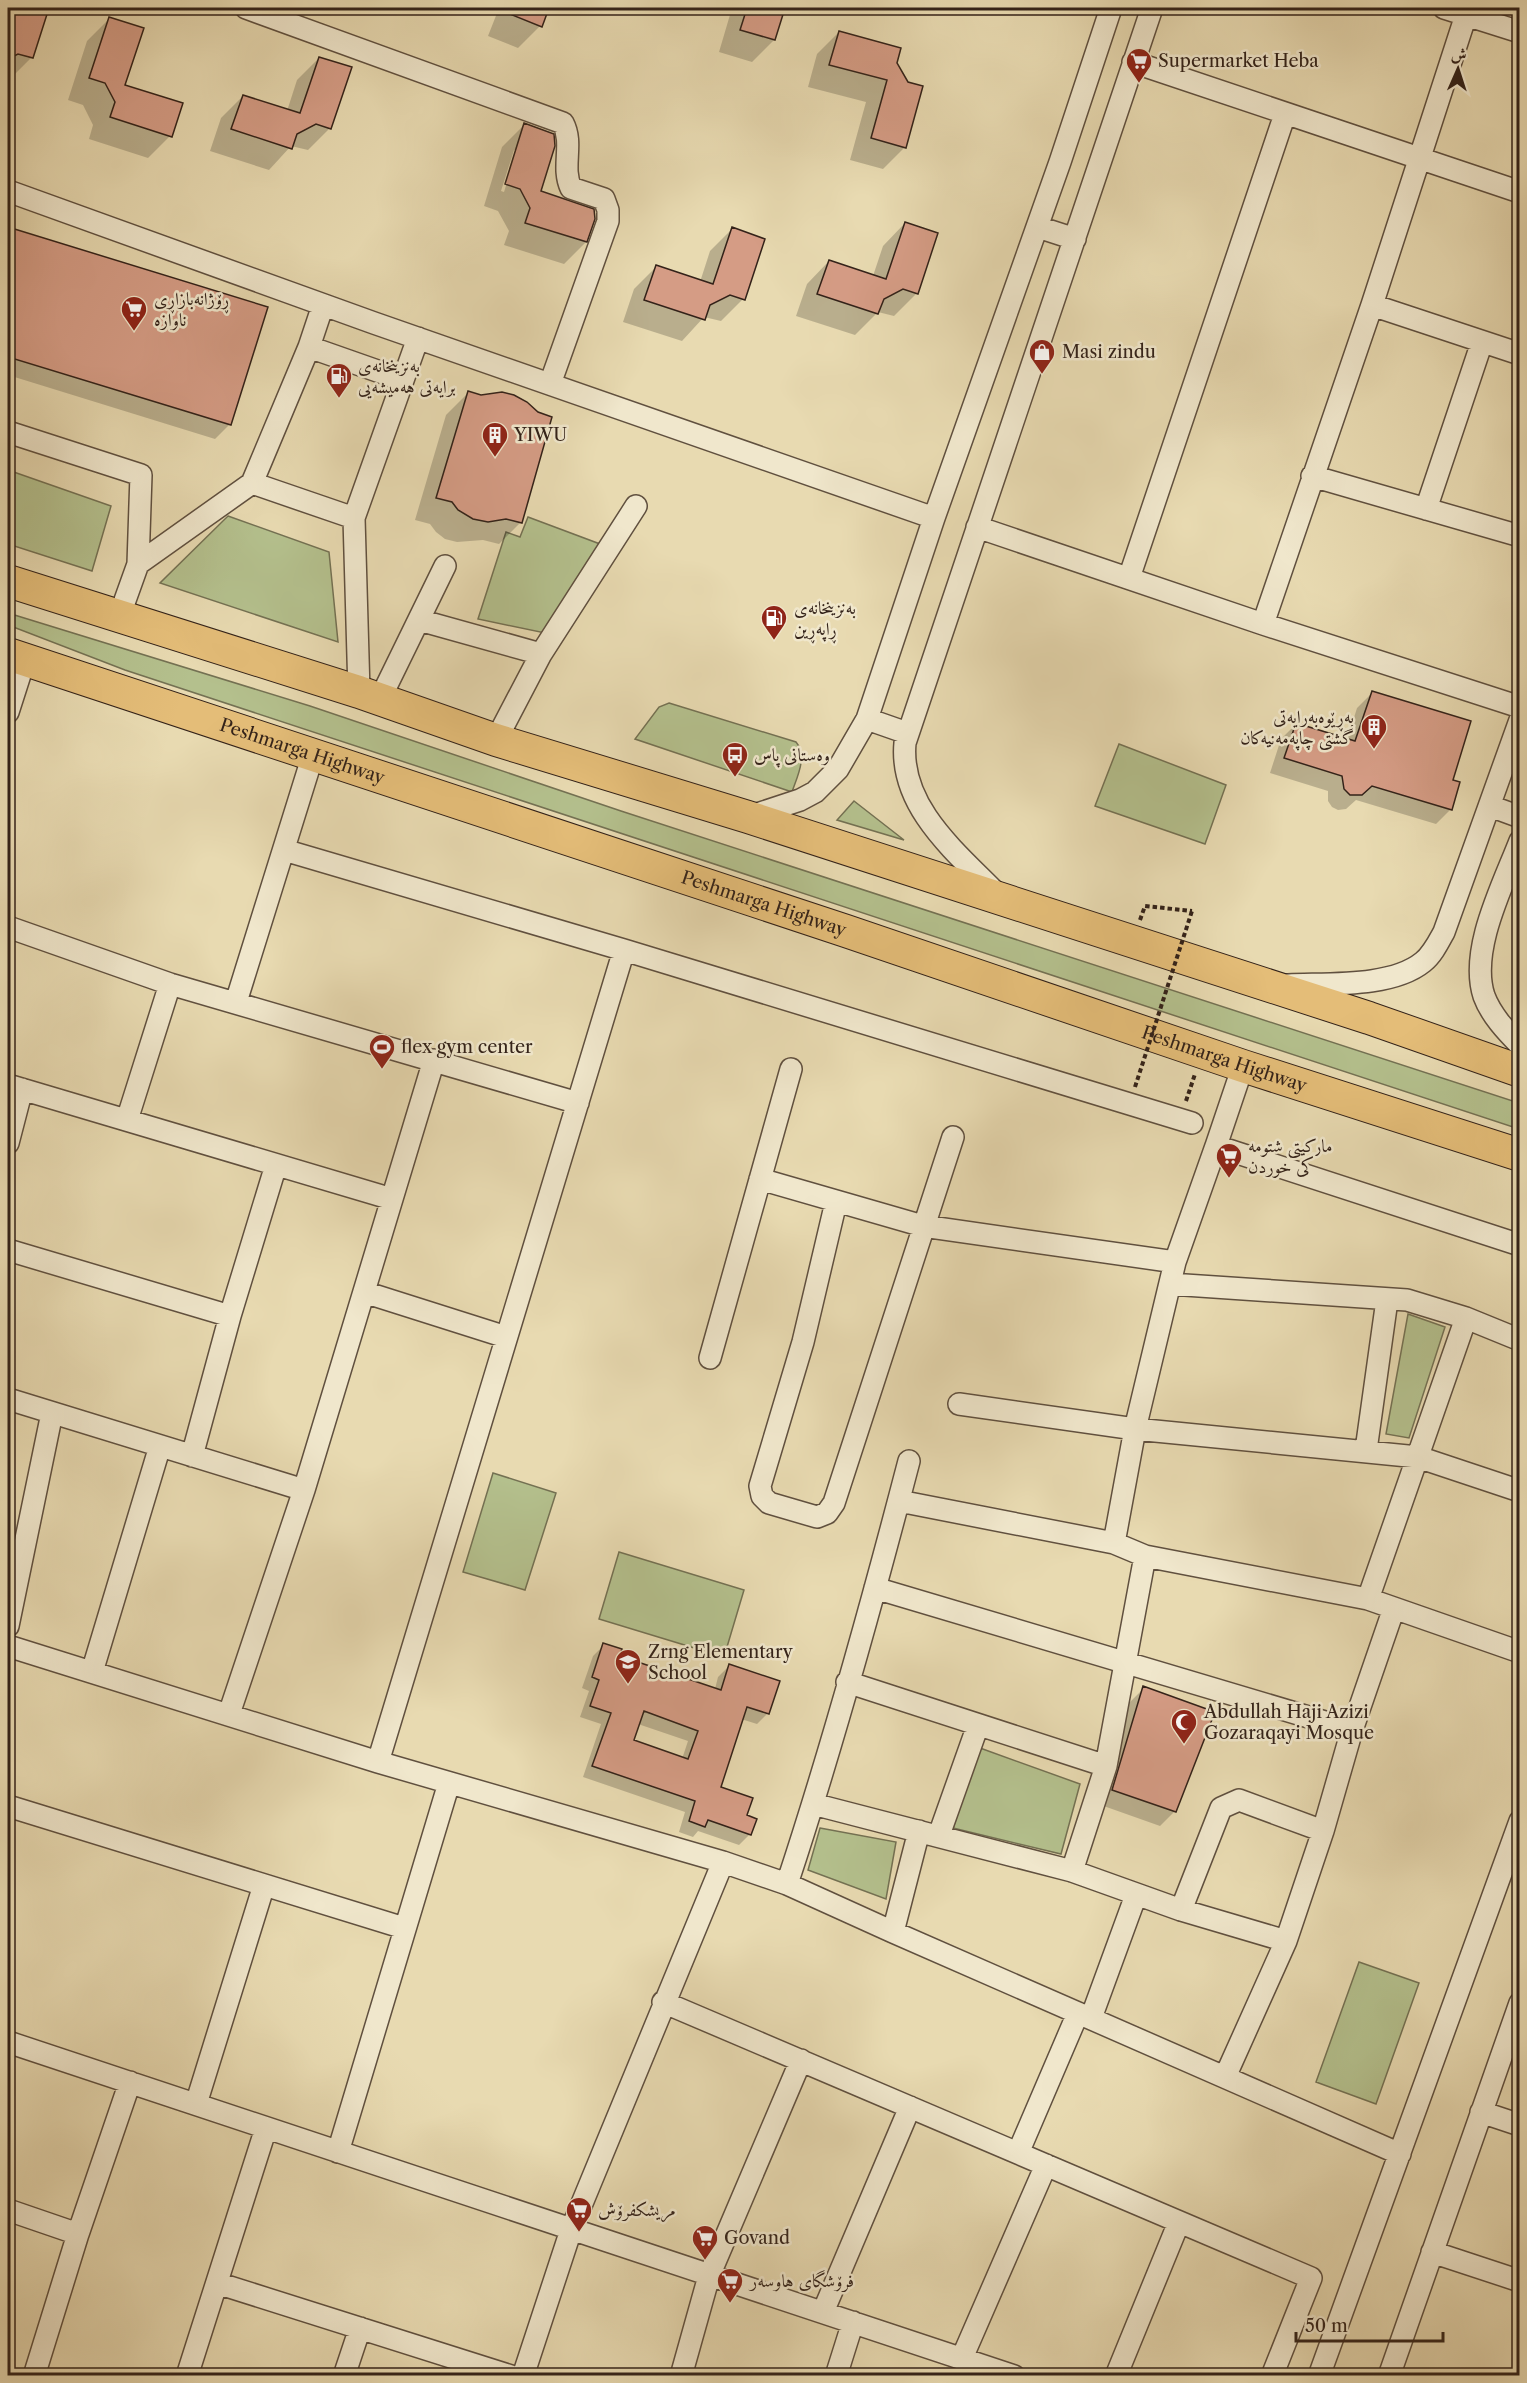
<svg xmlns="http://www.w3.org/2000/svg" width="1527" height="2383" font-family="'Libre Caslon Text',Amiri,serif">
<style>
.green{fill:#b4c08d;stroke:#747153;stroke-width:1.5}
.shadow{fill:#0003;fill-rule:evenodd}
.building{fill:#d59c85;stroke:#332219;stroke-width:1.5;fill-rule:evenodd}
.lines{fill:none;stroke-linecap:round;stroke-linejoin:round}
.minor-casing{stroke:#60503f;stroke-width:24}
.highway-casing{stroke:#332219;stroke-width:34}
.path{stroke:#332219;stroke-width:4;stroke-dasharray:4.5 3;stroke-linecap:butt}
.minor{stroke:#f0e7cc;stroke-width:21}
.highway{stroke:#e4bd78;stroke-width:32}
.path-bridge{stroke:#332219;stroke-width:4;stroke-dasharray:4.5 3;stroke-linecap:butt}
.labels{text-anchor:middle;stroke-width:5;stroke-linejoin:round;paint-order:stroke}
.poi-label{font-size:18px;fill:#332219;stroke:#f0e7cc;text-anchor:start}
.street-label{font-size:18px;fill:#332219;stroke:#f0e7cc}
</style>
<rect width="100%" height="100%" fill="#e8dab1"/>
<filter id="stains"><feTurbulence type="fractalNoise" baseFrequency=".00333" numOctaves="4"/><feColorMatrix values="0 0 0 0 .2 0 0 0 0 .09 0 0 0 0 .02 0 0 0 .5 -.17"/></filter>
<radialGradient id="worn" r=".72"><stop offset=".6" stop-color="#630" stop-opacity="0"/><stop offset="1" stop-color="#630" stop-opacity=".3"/></radialGradient>
<path class="green" d="M8,470l103,36 -19,65 -84,-27z
M228,516l101,36 9,90 -178,-59z
M528,517l72,27 -55,89 -67,-14 28,-87 14,5z
M8,613l302,93 311,105 898,292v26l-1394,-459 -117,-45z
M669,703l127,39c12,14 1,35 -4,50l-157,-53 24,-32z
M1119,744l107,41 -21,59 -110,-38z
M854,801l50,39 -67,-20z
M1408,1314l37,13 -36,111 -23,-4z
M493,1473l63,20 -31,97 -62,-18z
M619,1552l125,38 -20,67 -125,-38z
M980,1748l100,36 -19,70 -108,-26z
M820,1828l76,14 -10,57 -78,-29z
M1359,1962l60,21 -43,121 -60,-22z"/>
<path class="shadow" d="M8,8h39l-15,49 -22,22h-2z
M499,8h48l-7,18 -22,22 -30,-12z
M580,8h22l-6,6z
M732,8h51l-9,32 -22,22 -33,-10z
M109,19l14,67 47,50 -22,22 -59,-19 4,-14 -10,-20 -15,-5 19,-59z
M839,32l57,31 9,84 -22,22 -33,-9 16,-58 -58,-15 9,-33z
M319,58l11,70 -22,22 -17,-4 -22,24 -59,-19 11,-33 22,-22 44,15 10,-31z
M524,125l15,67 47,50 -22,22 -60,-19 5,-14 -11,-20 -14,-5 18,-59zM514,150h3l-13,42 -3,-1z
M905,223l31,11 -20,60 -22,22 -16,-4 -23,23 -59,-19 11,-32 22,-23 44,15 10,-30z
M8,228l258,80 -36,116 -15,15 -207,-64z
M732,229l11,70 -22,22 -17,-4 -22,24 -59,-19 11,-33 22,-22 44,15 10,-31z
M468,393l13,3 40,126 -22,22 -16,-4 -26,2 -12,-3 -9,-7 -6,-8 -15,-4 31,-105z
M1372,693l79,88v28l-15,15 -80,-24 -10,9 -8,1 -6,-3 -4,-6v-10l-58,-18 11,-34 15,-15 51,16 10,-32z
M604,1645l14,12 97,32 3,-12 11,-11 39,47 -11,11 -16,-5 -21,69 26,28 4,18 -11,11 -41,-14 -5,6 -14,-5 6,-20 -102,-35 18,-53 -21,-7 9,-26 -7,-3 11,-32zM638,1724l50,17 -6,18 -50,-18z
M1144,1688l31,123 -15,15 -62,-22 31,-101z"/>
<path class="building" d="M12,8h37l-16,50 -15,-4 -10,5v-37z
M495,8h54l-7,19z
M747,8h38l-10,32 -35,-10z
M109,17l35,11 -19,57 58,18 -11,34 -62,-20 5,-15 -10,-19 -16,-5z
M839,31l62,17 -4,15 11,19 15,4 -17,62 -35,-10 16,-58 -58,-15z
M319,57l33,10 -21,62 -15,-5 -19,10 -5,15 -61,-20 12,-34 57,18z
M524,123l30,11 1,12 -14,45 53,18 1,10 -8,23 -62,-19 5,-15 -10,-19 -15,-5z
M905,222l33,11 -20,61 -15,-5 -19,10 -6,15 -61,-20 12,-34 57,19z
M8,227l260,80 -37,118 -223,-68z
M732,227l33,12 -20,61 -15,-5 -20,10 -5,15 -61,-20 12,-35 57,19z
M468,391l13,4 21,-3 12,3 13,7 11,10 14,5 -30,106 -16,-4 -18,3 -15,-3 -15,-9 -6,-8 -16,-4z
M1372,691l99,30 -18,59 7,2 -8,28 -80,-24 -10,9h-12l-6,-6 -2,-13 -58,-18 12,-35 59,18z
M603,1643l19,6 -2,7 101,34 8,-26 51,17 -11,33 -22,-7 -26,80 32,11 -6,17 10,4 -6,16 -43,-15 -3,7 -16,-6 6,-20 -103,-35 19,-53 -21,-7 9,-26 -7,-3zM644,1711l54,20 -10,28 -54,-19z
M1143,1686l72,26 -39,100 -64,-22z"/>
<g class="lines">
<g class="minor-casing">
<path id="minor" d="M246,8l317,115c11,21 -2,44 8,65l33,11 4,11v11l-58,163
M1444,8l76,24
M1133,62l387,130
M8,191l366,132 560,195
M1038,227l37,12
M1372,305l148,49
M309,347l94,33
M8,432l133,43 -3,89 -19,53
M1312,476l208,60
M252,483l102,35
M1426,509l56,-167
M977,527l286,97 257,83
M138,564l114,-81 57,-136 14,-42
M1129,578l156,-464
M419,620l122,34
M1263,624l109,-319 94,-290
M359,692l-5,-174 64,-180
M380,699l65,-133
M8,712l17,-53
M867,719l40,14
M496,740l45,-86 95,-148
M1490,806l30,11
M748,817l52,-17 15,-8 23,-23 29,-50 67,-201 126,-356 51,-154
M1520,841c-17,44 -51,109 -36,155 7,19 22,35 36,49
M284,850l340,100 568,173
M997,894c-40,-41 -98,-87 -92,-151l247,-735
M8,927l162,57
M1288,985c38,-2 103,3 135,-23 9,-7 15,-19 21,-30l76,-212
M236,1002l77,-247
M1243,1066l-27,80 304,99
M8,1085l384,114
M127,1120l43,-136 408,119
M8,1143l14,-54
M760,1179l163,47 252,36
M836,1202l-33,140 -43,144 2,10 7,7 48,14 10,-4 7,-10 119,-366
M8,1250l222,66
M1170,1284l237,16 59,18 54,22
M364,1292l142,45
M710,1358l81,-289
M8,1399l296,91
M959,1404l176,25 283,28 102,34
M1366,1450l21,-150
M192,1456l38,-140 46,-151
M899,1501l215,42 31,13 223,43 152,53
M1114,1543l21,-114 40,-167 41,-116
M875,1588l477,142
M1368,1599l98,-281
M8,1626l44,-213
M8,1646l370,116 345,100 64,22 106,48 507,222
M92,1672l68,-226
M847,1682l259,84
M229,1714l75,-224 130,-430
M378,1762l246,-812
M813,1804l259,67 109,39 105,31
M8,1806l396,122
M939,1835l39,-110
M1072,1871l34,-105 39,-210
M787,1884c46,-139 85,-281 122,-423
M1181,1910l40,-102 18,-8 84,31
M893,1932l26,-101
M663,2002l648,276 -39,98
M1091,2018l45,-123
M8,2042l1006,334
M1225,2077l61,-136 37,-110 29,-101 42,-122
M196,2104l68,-219
M1481,2112l39,13
M338,2152l111,-369
M1018,2153l60,-140
M8,2210l70,24
M1432,2252l88,29
M217,2283l294,93
M823,2312l87,-205
M962,2358l84,-193
M34,2376l44,-142 52,-152
M187,2376l79,-248
M344,2376l16,-48
M523,2376l48,-146 152,-368
M681,2376l28,-100 92,-216
M836,2376l17,-54
M1116,2376l63,-154
M1319,2376l201,-555
M1389,2376l131,-373"/>
</g>
<g class="highway-casing">
<g id="highway">
<path d="M8,581l351,111 137,48 252,77 621,201 151,53"/>
<path id="s1" d="M8,654l838,277 397,135 277,89"/>
</g>
</g>
<path class="path" d="M1140,920l5,-14 47,5
M1186,1101l9,-27"/>
<use href="#minor" class="minor"/>
<use href="#highway" class="highway"/>
<path class="path-bridge" d="M1135,1087l57,-176"/>
</g>
<defs>
<g id="supermarket-pin" transform="scale(1.35)"><path d="M0 17L-7.5 6A9.5 9.5 0 1 1 7.5 6Z" fill="#8f2418" stroke="#f0e7cc"/><path d="M-6-5.5h2.5l.6 2H6L4.5 2H-2.5L-4.4-4H-6ZM-1.5 3.2a1.3 1.3 0 1 0 .1 0ZM3 3.2a1.3 1.3 0 1 0 .1 0Z" fill="#fff"/></g>
<g id="shop-pin" transform="scale(1.35)"><path d="M0 17L-7.5 6A9.5 9.5 0 1 1 7.5 6Z" fill="#8f2418" stroke="#f0e7cc"/><path d="M-5-2.5h2.3a2.7 3.5 0 0 1 5.4 0H5L5.5 6h-11ZM-1.5-2.5h3a1.5 2.3 0 0 0-3 0Z" fill="#fff"/></g>
<g id="fuel-pin" transform="scale(1.35)"><path d="M0 17L-7.5 6A9.5 9.5 0 1 1 7.5 6Z" fill="#8f2418" stroke="#f0e7cc"/><path d="M-5.5-6h7V0h2V4h1.3V-2.5L3-4.5l.8-.8L6-3V5H2.5V1h-1V6h-7ZM-4.2-4.7v3.2H.2V-4.7Z" fill="#fff"/></g>
<g id="building-pin" transform="scale(1.35)"><path d="M0 17L-7.5 6A9.5 9.5 0 1 1 7.5 6Z" fill="#8f2418" stroke="#f0e7cc"/><path d="M-4-6H4V6H1V3H-1V6H-4ZM-2.5-4.3h1.7v1.8h-1.7ZM.8-4.3h1.7v1.8H.8ZM-2.5-1h1.7V.8h-1.7ZM.8-1h1.7V.8H.8Z" fill="#fff"/></g>
<g id="bus-pin" transform="scale(1.35)"><path d="M0 17L-7.5 6A9.5 9.5 0 1 1 7.5 6Z" fill="#8f2418" stroke="#f0e7cc"/><path d="M-5-6H5V4H4V6H2V4H-2V6H-4V4H-5ZM-3.5-4V0h7V-4ZM-3.5 1.2v1.5H-2V1.2ZM2 1.2v1.5H3.5V1.2Z" fill="#fff"/></g>
<g id="stadium-pin" transform="scale(1.35)"><path d="M0 17L-7.5 6A9.5 9.5 0 1 1 7.5 6Z" fill="#8f2418" stroke="#f0e7cc"/><path d="M0-5a6.5 5 0 1 0 0 10a6.5 5 0 1 0 0-10ZM-3.5-1.8h7v3.6h-7Z" fill="#fff"/></g>
<g id="school-pin" transform="scale(1.35)"><path d="M0 17L-7.5 6A9.5 9.5 0 1 1 7.5 6Z" fill="#8f2418" stroke="#f0e7cc"/><path d="M0-5L7-2L0 1L-7-2ZM-4 1L0 2.5L4 1V4Q0 6-4 4Z" fill="#fff"/></g>
<g id="mosque-pin" transform="scale(1.35)"><path d="M0 17L-7.5 6A9.5 9.5 0 1 1 7.5 6Z" fill="#8f2418" stroke="#f0e7cc"/><path d="M3.5-4.9A6 6 0 1 0 3.5 4.9A5 5 0 1 1 3.5-4.9Z" fill="#fff"/></g>
</defs>
<g fill-rule="evenodd">
<use href="#supermarket-pin" x="1139" y="61"/>
<use href="#supermarket-pin" x="134" y="309"/>
<use href="#shop-pin" x="1042" y="352"/>
<use href="#fuel-pin" x="339" y="376"/>
<use href="#building-pin" x="495" y="435"/>
<use href="#fuel-pin" x="774" y="618"/>
<use href="#building-pin" x="1374" y="727"/>
<use href="#bus-pin" x="735" y="755"/>
<use href="#stadium-pin" x="382" y="1047"/>
<use href="#supermarket-pin" x="1229" y="1156"/>
<use href="#school-pin" x="628" y="1662"/>
<use href="#mosque-pin" x="1184" y="1722"/>
<use href="#supermarket-pin" x="579" y="2210"/>
<use href="#supermarket-pin" x="705" y="2238"/>
<use href="#supermarket-pin" x="730" y="2281"/>
</g>
<g class="labels">
<g class="poi-label">
<text x="1158" y="67">Supermarket Heba</text>
<text x="154" y="305">ڕۆژانەبازاڕی<tspan x="154" dy="21">ناوازە</tspan></text>
<text x="1062" y="358">Masi zindu</text>
<text x="358" y="372">بەنزینخانەی<tspan x="358" dy="21">برایەتی هەمیشەیی</tspan></text>
<text x="514" y="441">YIWU</text>
<text x="794" y="614">بەنزینخانەی<tspan x="794" dy="21">ڕاپەڕین</tspan></text>
<text x="1354" y="723" text-anchor="end">بەڕێوەبەرایەتی<tspan x="1354" dy="21">گشتی چاپەمەنیەکان</tspan></text>
<text x="754" y="761">وەستانی پاس</text>
<text x="401" y="1053">flex gym center</text>
<text x="1248" y="1152">مارکیتی شتومه<tspan x="1248" dy="21">کی خوردن</tspan></text>
<text x="648" y="1658">Zrng Elementary<tspan x="648" dy="21">School</tspan></text>
<text x="1204" y="1718">Abdullah Haji Azizi<tspan x="1204" dy="21">Gozaraqayi Mosque</tspan></text>
<text x="598" y="2216">مریشکفرۆش</text>
<text x="724" y="2244">Govand</text>
<text x="750" y="2287">فرۆشگای هاوسەر</text>
</g>
<g class="street-label">
<text dy="6" stroke="none"><textPath href="#s1" startOffset="310">Peshmarga Highway</textPath></text>
<text dy="6" stroke="none"><textPath href="#s1" startOffset="796">Peshmarga Highway</textPath></text>
<text dy="6" stroke="none"><textPath href="#s1" startOffset="1282">Peshmarga Highway</textPath></text>
</g>
</g>
<rect width="1527" height="2383" fill="none" stroke="#e8dab1" stroke-width="30"/>
<rect x="9" y="9" width="1509" height="2365" fill="none" stroke="#332219" stroke-width="3"/>
<rect x="15" y="15" width="1497" height="2353" fill="none" stroke="#332219" stroke-width="1.5"/>
<g transform="translate(1458 69) rotate(3)" stroke="#f0e7cc" stroke-width="4.5" paint-order="stroke">
<path d="M0-4.5L10 22L0 15L-10 22Z" fill="#332219"/>
<text y="-9" font-size="16" font-weight="bold" text-anchor="middle" fill="#332219">ش</text>
</g>
<path d="M1296 2332v9h147v-9" fill="none" stroke="#332219" stroke-width="3"/>
<text x="1305" y="2332" font-size="18" fill="#332219" stroke="#f0e7cc" stroke-width="4.5" paint-order="stroke">50 m</text>
<rect width="100%" height="100%" filter="url(#stains)"/>
<rect width="100%" height="100%" fill="url(#worn)"/>
</svg>
